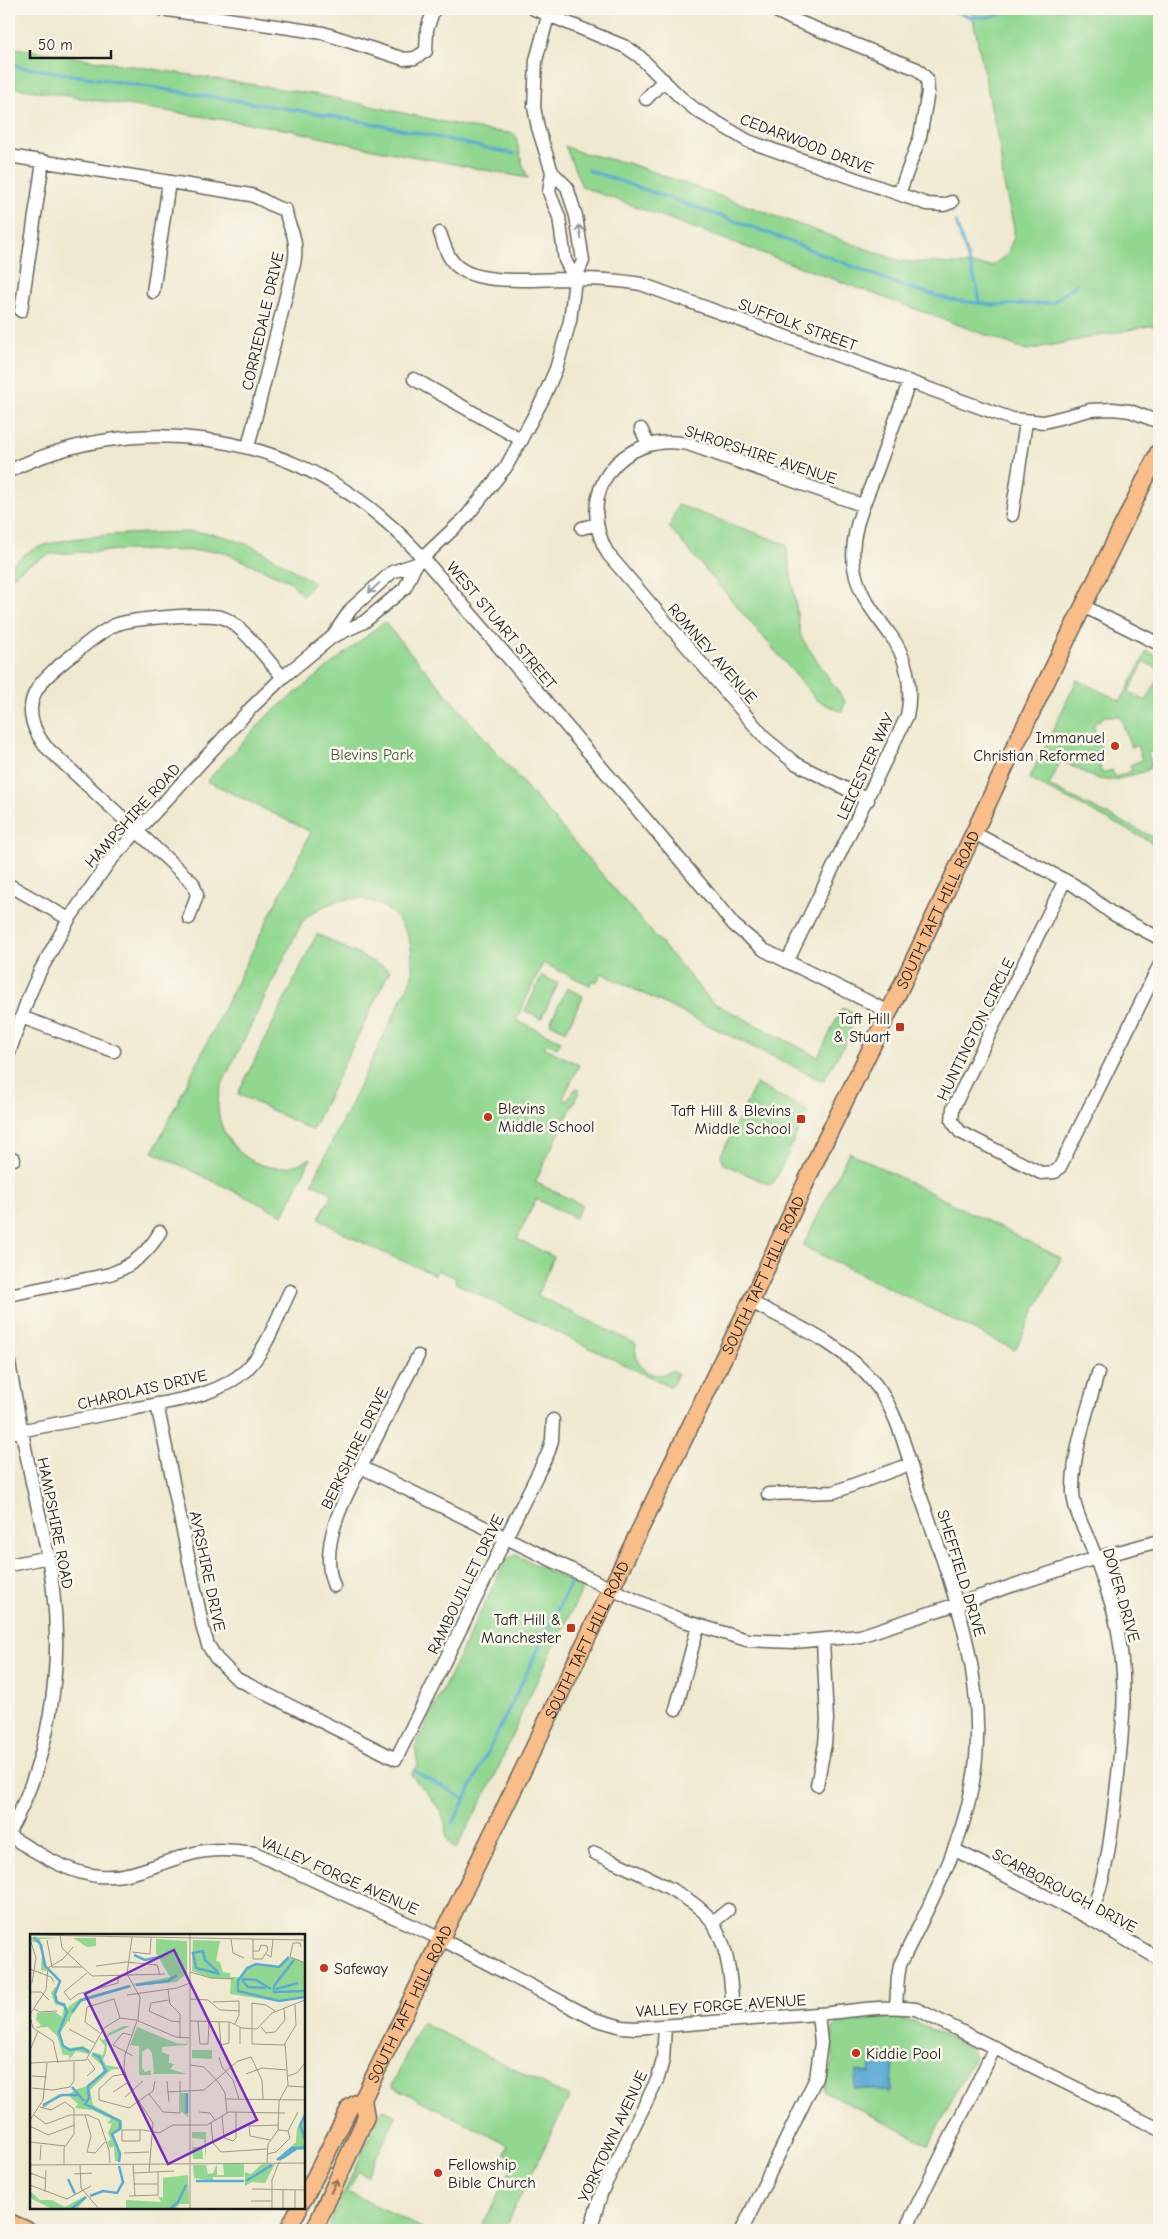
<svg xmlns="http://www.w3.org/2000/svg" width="1168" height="2239" font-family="'Comic Neue',sans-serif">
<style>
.green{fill:#91d790;stroke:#567a56;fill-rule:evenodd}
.water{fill:#5baad5;stroke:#3c6378}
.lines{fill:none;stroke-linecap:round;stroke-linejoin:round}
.stream{stroke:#5baad5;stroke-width:3}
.minor-casing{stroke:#66645b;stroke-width:15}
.major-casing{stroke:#66645b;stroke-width:19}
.minor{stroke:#fff;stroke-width:12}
.major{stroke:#f8bd89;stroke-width:16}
.oneway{stroke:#999}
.oneway2{stroke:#8a6c52}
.poi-dot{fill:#c8321e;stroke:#fbf7ec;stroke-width:2}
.labels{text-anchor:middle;stroke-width:5;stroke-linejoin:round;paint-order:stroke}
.street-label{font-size:16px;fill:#1c1c1c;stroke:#fbf7ec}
.poi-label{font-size:16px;fill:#1c1c1c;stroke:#fbf7ec;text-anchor:end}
.park-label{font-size:16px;fill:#455d45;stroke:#fbf7ec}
.inset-river{fill:none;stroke:#5baad5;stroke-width:2.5}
.inset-road{fill:none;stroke:#9b9788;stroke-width:1}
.view{fill:#7b2cbf;fill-opacity:0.15;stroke:#7b2cbf;stroke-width:2.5}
.inset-edge{fill:none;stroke:#1c1c1c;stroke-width:2.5}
</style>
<rect width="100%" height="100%" fill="#fbf7ec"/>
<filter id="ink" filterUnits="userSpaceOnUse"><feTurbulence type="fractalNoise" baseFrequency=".02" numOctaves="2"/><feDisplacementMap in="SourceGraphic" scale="10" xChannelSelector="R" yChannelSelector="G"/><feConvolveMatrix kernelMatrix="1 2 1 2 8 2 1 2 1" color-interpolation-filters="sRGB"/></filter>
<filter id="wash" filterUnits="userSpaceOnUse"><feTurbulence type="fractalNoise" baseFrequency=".0096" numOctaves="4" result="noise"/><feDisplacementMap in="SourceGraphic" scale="20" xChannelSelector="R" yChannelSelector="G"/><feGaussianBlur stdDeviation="1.12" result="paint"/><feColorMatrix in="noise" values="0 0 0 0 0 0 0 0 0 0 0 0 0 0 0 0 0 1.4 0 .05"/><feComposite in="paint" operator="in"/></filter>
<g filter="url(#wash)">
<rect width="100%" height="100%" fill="#efe9d0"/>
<path class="green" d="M971,9h188v315l-132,26 -445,-163 -17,-41 14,6 52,12 269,97 92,5 15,-12 7,-17v-9l-11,-48 -3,-30z
M9,47l311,48 157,34 38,5 8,32 5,12 -170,-32 -68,-16 -281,-43z
M678,505l108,39 15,93 44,65 -3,10 -25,-12 -148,-173z
M193,532c49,2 81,26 121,51l-11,13 -12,-14 -70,-31 -98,-1 -73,4 -24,12 -17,13v-12c7,-5 14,-12 21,-16 33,-18 123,-18 163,-19z
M384,622l328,380 106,55 24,-49 15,7 -14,32 -20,34 -222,-108 -4,9 -5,-2 -2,5 -47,-22 -27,57 45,21 -4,7 -10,-5 -3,4 35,18 -16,33 4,3 6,-10 1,1 2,-4 4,2 -45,92 47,23 -7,13 -39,-19 -19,40 37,18 -17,38 99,49c-4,23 17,39 36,26l6,3 -7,14 -216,-104 1,-5 -18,-8 -3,5c-38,-17 -81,-33 -116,-57l13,-25 -20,-10 100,-205c0,-13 1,-29 -4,-42 -21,-47 -72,-47 -106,-14l-79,160c-1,6 -5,13 -5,19 -3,35 31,72 68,66 9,-1 17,-5 25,-9l-28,57 -130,-63 158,-320 -104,-51 61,-66z
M1147,651l12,6v12l-15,-7 -15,30 17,9 10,-18 3,1v65l-11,4 4,13c-6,6 -14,7 -22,10 -31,11 -41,-2 -69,-16l-12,26 110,54v6l-130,-67 48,-99 44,21zM1105,716h15l11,31 6,-2 5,15 -12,5 2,6 -17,6 -3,-7 -10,3 -5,-15 6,-3 -10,-30z
M317,934l73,36 -78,160 -74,-36z
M542,976l16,8 -17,35 -16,-8z
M567,988l16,8 -17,35 -16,-8z
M756,1084l52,27 -34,71 -4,3 -46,-21 -3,-9z
M849,1152l212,106 -46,92 -212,-104z
M516,1555l67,33 -55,111 -34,79 -38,71c-16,-14 -6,-18 -14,-34 -7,-15 -20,-27 -31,-40l7,-10 -3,-18 91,-187z
M889,2018l25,3 57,28 3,8 -45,88 -105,-54 9,-32 -1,-29 5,-7z
M421,2022l148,75 -65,133h-24l36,-70 -12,-6 4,-9 -116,-59z
M382,2109l14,7 -29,60 -9,-5 -10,21 78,38h-99z"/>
<path class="water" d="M872,2053l23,2 -4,37 -37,-4 2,-17 14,2z"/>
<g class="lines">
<path class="stream" d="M947,9l24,8h17l35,-8
M9,65l300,47 77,14 128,28
M588,170l170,59 139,55 54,16 44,5 57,-2 25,-19
M956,222l22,68 1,14
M414,1771l51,28 -12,24
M465,1799l106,-217"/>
</g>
</g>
<g filter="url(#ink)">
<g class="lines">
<g class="minor-casing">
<path id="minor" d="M161,9l162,24 81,26 11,-1 11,-7 1,-22 7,-20
M534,9l92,38 13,9 41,41 16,13 52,31 179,63 17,1 8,-3
M550,9l-14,51 -2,47 4,21 14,44 -3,20 10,25 6,43 10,19
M772,9l22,11 123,49 10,10 1,13 -8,45 -21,57
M646,99l18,-19
M9,156l242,39c13,4 23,14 35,15 0,9 4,16 7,24 3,10 3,20 1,30l-46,183
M440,233c5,14 8,28 21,36 25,17 84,9 114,10 22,0 44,1 66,5l371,135 32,3 46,-12 23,-1 17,2 29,11
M153,292l16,-110
M21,311l22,-150
M414,379l108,61
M641,429l7,15
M9,471c121,-60 272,-41 374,48 30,25 55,56 80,86 27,31 53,62 80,93 63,76 129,150 191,227l30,25 125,62
M862,505l-174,-61c-67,-13 -115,49 -80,110l159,186 28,23 73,37
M1012,515l14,-93
M582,528l15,-4
M1083,606l76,38
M332,637l19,-28 41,-37 24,-8
M974,833l100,52 39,29 46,24
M1065,880l-112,228 -1,13 8,11 81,41 14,-1 5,-5 99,-201
M9,885l60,34
M189,918l8,-23 -4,-12 -148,-137c-32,-44 -5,-66 30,-93 12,-10 25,-21 40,-28 17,-7 87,-12 106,-8 21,6 46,44 62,60
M787,962l120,-246c6,-29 0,-60 -18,-83 -16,-22 -31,-39 -35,-66 -5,-35 12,-67 24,-99 10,-28 21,-57 31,-86
M21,1017l93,34
M9,1053l19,-55 12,-27 29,-52 40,-57 142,-154 32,-31 49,-40 32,-15 41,-34 11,-24 50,-47 40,-50 37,-68 13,-30 14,-48 5,-42 8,-18 -7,-45 -9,-29 -15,-15
M9,1159h5
M9,1295l101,-21c22,-8 38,-21 50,-42
M751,1302c44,23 92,42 124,82 23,29 31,67 42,102 34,97 75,197 55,301 -12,64 -44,120 -72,178l-2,12 -2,29
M9,1363c7,40 15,80 23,119 8,36 17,72 21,108 10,81 -4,171 -44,242
M157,1404l46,225 5,16 8,13 21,21 159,80 153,-308 3,-11 1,-20
M9,1433c41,-8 82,-16 123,-24 38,-8 84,-11 114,-39 21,-20 31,-53 44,-79
M361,1467l250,122 70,31 66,20 47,2 66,-6 236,-78 63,-17
M768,1494l66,-2 76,-28
M9,1565l40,-8
M334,1586c-19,-45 20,-105 40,-144 15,-29 29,-58 44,-86
M676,1709l22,-83
M817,1785l8,-41 2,-24 -4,-79
M9,1836c28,16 57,37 90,40 33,3 61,-14 92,-22 22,-6 42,-4 64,-1l186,86 153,80 28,8 13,1c61,-5 121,-9 182,-14 33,-2 65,-10 99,-5l243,120
M955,1850l134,68 70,41
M595,1853c31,15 100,41 118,70 17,27 19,66 20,97
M1089,1918c18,-41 22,-82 27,-125 7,-64 14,-120 -3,-184 -7,-21 -14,-43 -22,-64 -7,-17 -19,-38 -18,-57 0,-38 15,-78 25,-115
M713,1922l15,-12
M590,2230l12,-39 56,-113 5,-18 2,-34
M742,2230l74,-152 5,-35 -3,-29
M905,2230l90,-183"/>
</g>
<g class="major-casing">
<g id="major">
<path id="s1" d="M304,2199l46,-92 13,-8 391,-804 69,-150 66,-133 125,-264 145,-297"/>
<path d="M9,2222l18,8"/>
<path d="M288,2230l11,-22"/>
<path d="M314,2230l52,-113 -3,-18"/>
</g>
</g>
<use href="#minor" class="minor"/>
<use href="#major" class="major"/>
</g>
<defs><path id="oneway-shaft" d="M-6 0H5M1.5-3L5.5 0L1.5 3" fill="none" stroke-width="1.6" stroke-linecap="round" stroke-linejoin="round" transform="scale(1.25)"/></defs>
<g class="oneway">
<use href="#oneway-shaft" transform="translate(580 232) rotate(-101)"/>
<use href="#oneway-shaft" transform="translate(374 588) rotate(138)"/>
</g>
<use class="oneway2" href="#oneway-shaft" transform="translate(334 2186) rotate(-65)"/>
</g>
<g class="poi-dot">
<circle cx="1115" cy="746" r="5"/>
<rect x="895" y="1022" width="10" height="10" rx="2.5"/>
<circle cx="488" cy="1117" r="5"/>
<rect x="796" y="1114" width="10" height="10" rx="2.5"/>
<rect x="566" y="1623" width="10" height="10" rx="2.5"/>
<circle cx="324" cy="1968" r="5"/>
<circle cx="856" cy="2053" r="5"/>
<circle cx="438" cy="2173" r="5"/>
</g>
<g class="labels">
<g class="street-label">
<text transform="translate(807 143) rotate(21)" y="6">CEDARWOOD DRIVE</text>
<text transform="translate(262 321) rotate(-77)" y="6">CORRIEDALE DRIVE</text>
<text transform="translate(798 324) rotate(20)" y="6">SUFFOLK STREET</text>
<text transform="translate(761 454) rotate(18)" y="6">SHROPSHIRE AVENUE</text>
<text transform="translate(502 625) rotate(50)" y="6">WEST STUART STREET</text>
<text transform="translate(713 653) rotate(49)" y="6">ROMNEY AVENUE</text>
<text transform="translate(865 766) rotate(-65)" y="6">LEICESTER WAY</text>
<text transform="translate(132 815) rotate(-48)" y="6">HAMPSHIRE ROAD</text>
<text dy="6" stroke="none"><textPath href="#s1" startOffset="1439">SOUTH TAFT HILL ROAD</textPath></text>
<text transform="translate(975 1029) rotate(-64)" y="6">HUNTINGTON CIRCLE</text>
<text dy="6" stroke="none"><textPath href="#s1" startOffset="1034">SOUTH TAFT HILL ROAD</textPath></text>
<text transform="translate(142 1389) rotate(-13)" y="6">CHAROLAIS DRIVE</text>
<text transform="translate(354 1448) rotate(-64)" y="6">BERKSHIRE DRIVE</text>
<text transform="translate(56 1523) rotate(79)" y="6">HAMPSHIRE ROAD</text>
<text transform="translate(208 1571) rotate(78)" y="6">AYRSHIRE DRIVE</text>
<text transform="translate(962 1573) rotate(73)" y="6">SHEFFIELD DRIVE</text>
<text transform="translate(465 1584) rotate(-64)" y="6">RAMBOUILLET DRIVE</text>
<text transform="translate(1122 1595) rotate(74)" y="6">DOVER DRIVE</text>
<text dy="6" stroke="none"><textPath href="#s1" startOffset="629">SOUTH TAFT HILL ROAD</textPath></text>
<text transform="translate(340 1875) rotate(24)" y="6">VALLEY FORGE AVENUE</text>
<text transform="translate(1065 1890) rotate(28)" y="6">SCARBOROUGH DRIVE</text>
<text dy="6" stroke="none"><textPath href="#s1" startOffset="224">SOUTH TAFT HILL ROAD</textPath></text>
<text transform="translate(721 2005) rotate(-4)" y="6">VALLEY FORGE AVENUE</text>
<text transform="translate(612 2136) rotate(-65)" y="6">YORKTOWN AVENUE</text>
</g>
<g class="poi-label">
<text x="1105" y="743">Immanuel<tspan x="1105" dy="18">Christian Reformed</tspan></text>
<text x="890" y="1024">Taft Hill<tspan x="890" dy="18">&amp; Stuart</tspan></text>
<text x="498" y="1114" text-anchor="start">Blevins<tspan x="498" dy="18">Middle School</tspan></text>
<text x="791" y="1116">Taft Hill &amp; Blevins<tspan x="791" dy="18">Middle School</tspan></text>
<text x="561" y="1625">Taft Hill &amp;<tspan x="561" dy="18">Manchester</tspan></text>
<text x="334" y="1974" text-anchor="start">Safeway</text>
<text x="866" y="2059" text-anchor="start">Kiddie Pool</text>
<text x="448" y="2170" text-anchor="start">Fellowship<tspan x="448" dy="18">Bible Church</tspan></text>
</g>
<g class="park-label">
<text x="372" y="760">Blevins Park</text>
</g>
</g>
<g transform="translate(30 1934)">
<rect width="275" height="275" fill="#efe9d0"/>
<path d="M0,3l29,1 -19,1 7,28 -1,4 -5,-1 1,-16 -4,-11 -8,-2zM43,4h23v8l-9,1zM126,5l31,2v32l-11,9 -40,4 -3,-2 37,-7 -14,-24zM163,6l27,1 -4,20 4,1 3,10 7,1v4h9l14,-13 26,2 9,-8 10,1 7,4v35l-9,-1 -15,5 -51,-8 1,-15 -20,-1 -19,-7zM99,51l3,2 -51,15 -11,16v4l26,15 -28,-16 -8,12 4,12 6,3 13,-2 7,4 -1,4 -13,-3 -7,9v-5h-6l-6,-19 -9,-9 -13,1 6,-3 -5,-5 1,-7 18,-1 7,5 2,-10 -9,-3 -4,-11 4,-6h4l-4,7 3,8 7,1 2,5 12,-9zM93,92h7l-22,10 -2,17 -3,7 3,5 16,3 -11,2 -21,20 3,15 29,16v8l-9,4 8,20 -1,8h-5l-1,-15 -4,2 -3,-6 4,-2 -3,-7 4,-9 -5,-1 4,-4 -19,-9 -17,-2 3,-4 -10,-9 -10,2 -14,11 -2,-2 17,-12h10l5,-3 -2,-5 3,4 12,-4 11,-9 5,-5 -1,-7 -11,-9 2,-4 10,3 2,-9 -6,-8 5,2 5,-7zM107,93l39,16 10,1 2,-5 -1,6 -25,2v5l7,3v8l5,1 -4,5 17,5h-33l-2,-21 -4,-5 -6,4v16l3,4 6,-2v5h-12v-29l-9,-1zM162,116h20v9l-20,-1zM151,159h7v24l-7,-6zM275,181v35h-8l-13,9 -8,1 10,-5 -2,-2 12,-11 1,-14zM162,198h14v28l-2,-21 -12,-1zM162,206l1,7h9l1,12h-10zM187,230v11h7l-1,-11h21v13h-31v4l-19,-3 -1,-13h13l2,9 5,-1zM232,230h13l-10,19 -13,-1 -7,4v-14l6,2zM158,241l1,29h-9l-5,5h-49v-9l35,2 -3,-6 5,2v-20zM0,257l10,9h12l13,7 20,-11 2,1 -10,12h-25l-22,-11z" fill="#91d790"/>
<path class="inset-river" d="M4,3l7,8 4,21 15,15 -5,13 2,8 7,3 3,7 -8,20 4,14 7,4 12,-2 7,4M104,21l11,5 19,-4M259,23l-10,10 -23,-3 -9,4 -9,13v10l41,10 26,-4M264,26l-20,26v6l31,-1M188,38l-13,-12 -2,-9 -10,2 3,15 24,6M212,45l14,1 15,9M212,46l6,7 18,1M106,51l32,-4 9,-6M246,55l22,-6M42,78l9,-12 49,-14M63,120l6,3 7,14 -18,15 1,12 -4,6 35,17v8l-8,5 8,20 -1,8M42,153l12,14M13,171l19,-10h17M157,179v-20M275,181l-5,10 5,14M247,226l15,-12h5M249,226l18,-12 8,-1M38,245l7,15M166,247h48M216,247l26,-16M60,262l13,-5 14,2 6,-11 -4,-16M41,275l15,-12M140,275l8,-7 8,-17"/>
<path class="inset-road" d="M160,0v275M0,1l275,5M30,1l2,13 30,28 73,-2M102,3l-5,37 13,23 -2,23M201,5l2,14 11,5M17,6l5,27h30M1,8l5,16 -4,25M271,13l-1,-4h-7l-3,14 15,6M223,17h6l2,-6 6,1 1,4 -6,9h-9v-20M102,18l18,2 1,-16M236,20l5,3 2,-17M66,32l30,-4 31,3 3,10M0,35l21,8 3,5M160,38l21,6 22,1M57,39l-23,19 6,8 8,-6 40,-11v-8M138,55l2,15 10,10v24M0,58h11l8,8M97,61l50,-7 13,-5M160,65l18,1 12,10 20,1M139,66l-18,3 -2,8 22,10 9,1M183,68l26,-1v14l-4,9M4,75l6,3 17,-1M245,77l-9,-6 -14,-2v41l33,1M0,80l16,-24 2,-22 15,-9 10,-12M0,82l3,12 20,13 5,22M107,87l-12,34 -1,13 5,18 24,37 -4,49M160,87l40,1 12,6 15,1 15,-16 33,-13M168,87l2,23h8l1,-22M189,88l2,23 8,-2v-21M231,93l5,6 9,-1 10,-12 -1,-11M39,95l26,14M70,99l-15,-11 2,-15 27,-8 6,19M101,101l-8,-2 -10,12 20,11M210,110v-17M1,114l7,-17M189,123l3,10 11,13 6,19M0,129l56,-3 18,-32 16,-10 16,2 40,17 14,1M160,131l14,2 15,16 6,10 2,20M95,140l-12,2 -14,13v11l30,8 24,-17 2,-10M216,140l16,-6 25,2M2,142l15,1M57,142l8,-7 -7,-10M258,142l9,-3 8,-10M137,147l2,21M258,152l17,1M2,154l21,2 17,-3 4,-6v-19M83,158l14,-9M137,158l37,-2 34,-29 13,-4 11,23 1,19M119,160l14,18 17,1v-32M95,163l18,-16M196,165l79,1M10,173l11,3 14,-8 9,7v25l-10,14v17M169,178l11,1 5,7M4,181l12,9 24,-9h18l11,5 10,30 1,13M55,181l6,21 -4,16 8,1 10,-11M192,182l2,22 9,3 3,-3v-26M0,186l13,-20 4,-37M181,189l2,20 8,9 46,-3M0,192l18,9 27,-10M110,196v11h-18v-11h22l15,3 14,-8h34l22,-13 56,1M258,197l10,-19M240,206l-20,-4 -1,-10 30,-1M0,208l35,4M94,219l25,-1M237,220l9,-2 14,-14 -2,-7 -10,-1M10,226l1,-15M237,229l1,-19 10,-14 1,-29 9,-16 -3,-42 11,-18 -1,-20M103,230l2,32M0,231l275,-2M50,231l1,23 18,21M0,239l16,6M104,239l40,-2M44,240l18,-1M104,250h24M0,251l37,14 24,-13M222,255l53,1M253,256v19M15,258l1,-22M99,262l29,-1v-23M221,267h21M242,275v-29l7,-18M265,275v-19"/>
<path class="view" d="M144,16l83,170 -89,44 -83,-170z"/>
<rect width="275" height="275" class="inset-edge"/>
</g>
<rect width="1168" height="2239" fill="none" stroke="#fbf7ec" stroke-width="30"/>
<path d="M30 50v8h81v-8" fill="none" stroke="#1c1c1c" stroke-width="2.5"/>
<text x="38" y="50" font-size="15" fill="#1c1c1c" stroke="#fbf7ec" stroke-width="4" paint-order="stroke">50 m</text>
</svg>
